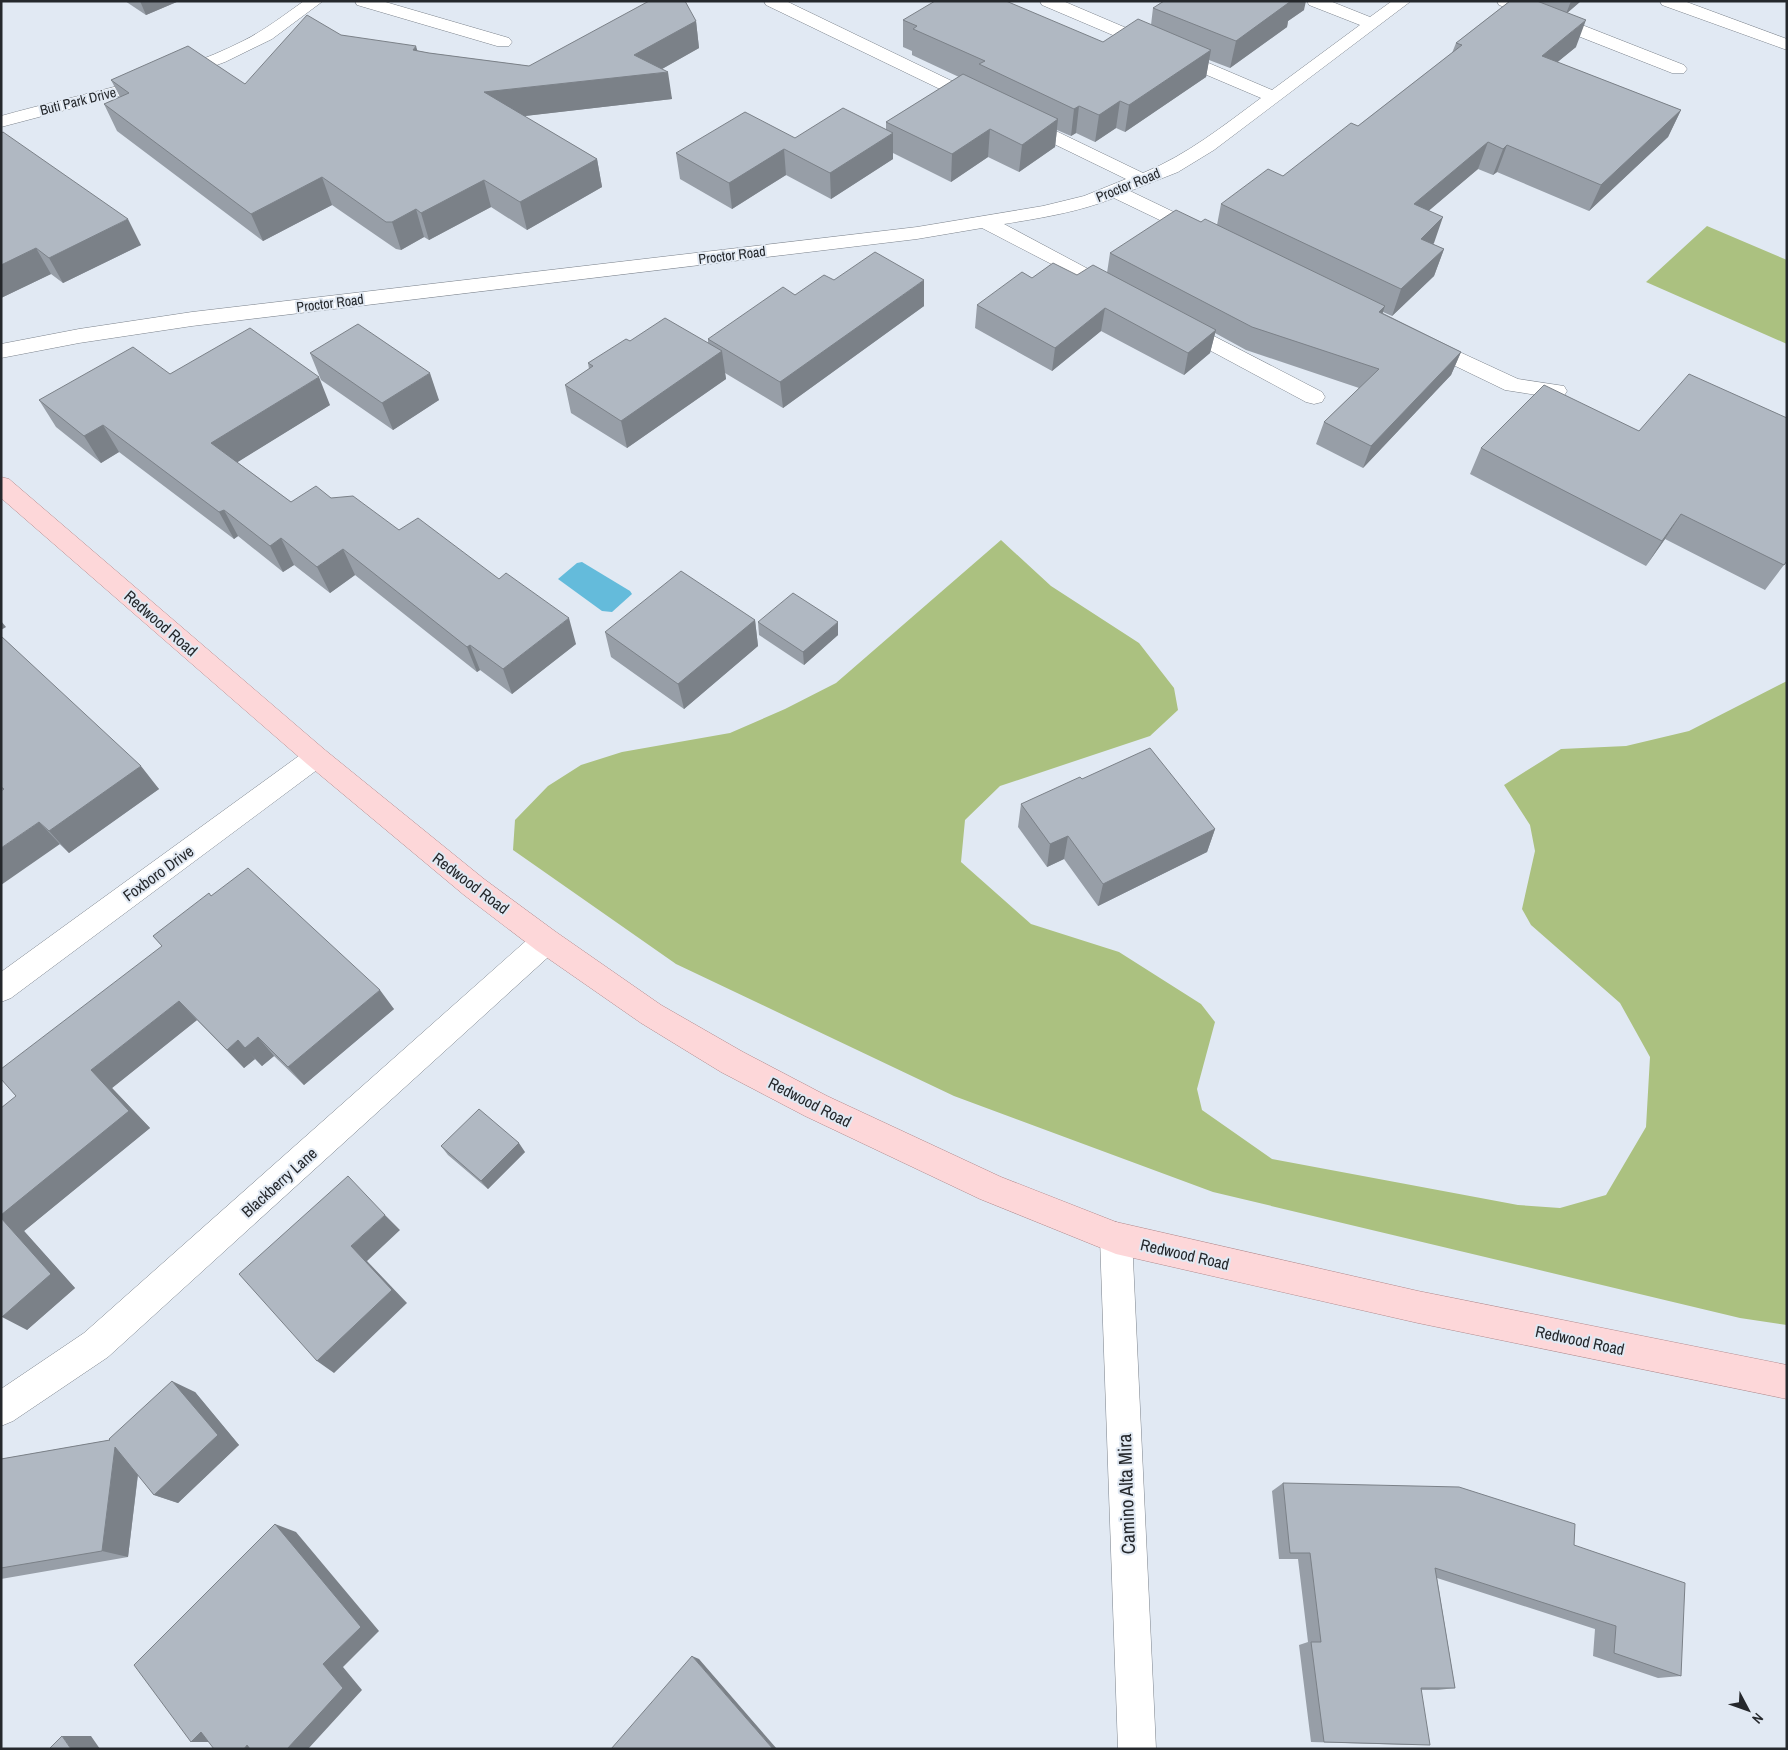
<svg xmlns="http://www.w3.org/2000/svg" width="1788" height="1750" font-family="'Archivo Narrow',sans-serif">
<style>
.green{fill:#abc180}
.water{fill:#64bbdb}
.lines{fill:none;stroke-linecap:round;stroke-linejoin:round}
.minor-casing{stroke:#7c838c;stroke-width:1}
.major-casing{stroke:#b1898c;stroke-width:1}
.minor{fill:#fff;fill-rule:evenodd}
.major{fill:#fdd7d9;fill-rule:evenodd}
.wall{fill:#979ea7}
.shaded-wall{fill:#7b8188}
.building{fill:#b0b8c2;stroke:#7b8188}
.labels{text-anchor:middle;stroke-width:4;stroke-linejoin:round;paint-order:stroke}
.far-street-label{font-size:14px;fill:#25282c;stroke:#e1e9f3}
.street-label{font-size:16px;fill:#25282c;stroke:#e1e9f3}
.near-street-label{font-size:19px;fill:#25282c;stroke:#e1e9f3}
</style>
<rect width="100%" height="100%" fill="#e1e9f3"/>
<path class="green" d="M1707,226l80,34v84l-141,-62z
M1001,540l50,46 88,57 35,45 4,22 -28,26 -150,50 -35,34 -4,42 70,62 88,28 82,52 14,18 -18,67 5,21 70,49 246,46 42,3 46,-13 40,-68 4,-70 -30,-54 -89,-78 -9,-16 13,-58 -5,-26 -26,-40 57,-36 65,-3 63,-15 98,-50v644l-47,-7 -527,-126 -259,-96 -278,-132 -163,-114 2,-30 33,-34 33,-21 41,-13 108,-19 55,-24 51,-26z"/>
<path class="water" d="M582,562l48,29 2,3 -20,18 -10,-1 -44,-32 19,-16z"/>
<g class="lines">
<g class="minor-casing">
<path id="minor" d="M304,1h19l-51,38 -47,23 -61,22 -163,43v-11c82,-23 167,-37 242,-75 22,-11 41,-26 61,-40z
M355,1h27l127,37 3,4 -3,4h-12l-140,-41z
M764,1h22l199,96 3,4 -3,4h-12l-207,-100z
M1040,1h23l209,89 88,-65 -51,-20 -2,-4h23l40,16 22,-16h19l-197,149 -36,22 -48,19 77,37 3,4 -3,4h-14l-79,-38c-35,14 -73,20 -110,26l118,63 3,4 -3,4 -7,2 -133,-69 -65,11 -725,87 -113,17 -78,15v-14l78,-15 113,-17 725,-85 126,-21 41,-10 42,-17 -109,-53 -3,-4 3,-4h12l114,55c44,-18 80,-47 118,-75l-219,-93z
M1497,1h24l163,64 3,4 -3,4h-12l-173,-68z
M1660,1h24l103,38v11l-125,-45z
M1179,318l143,74 3,5 -3,5 -8,2 -8,-2 -134,-72 -3,-5 3,-5z
M1425,336l93,43 46,7 3,5 -3,5 -8,2 -51,-8 -87,-42 -3,-5 3,-5z
M316,747l9,3 4,7 -4,7 -314,234 -10,4v-30l306,-222z
M546,929l10,3 4,9 -4,9 -448,407 -95,64 -12,5v-37l83,-56 452,-401z
M1116,1222l11,5 5,11 24,511h-38l-18,-511 5,-11z"/>
</g>
<g class="major-casing">
<path id="major" d="M1,477l8,2 316,271 159,129 72,53 105,73 82,47 84,44 174,81 115,45 302,69 369,74v34l-369,-76 -302,-69 -136,-55 -175,-83 -84,-44 -80,-49 -105,-73 -72,-55 -157,-131 -306,-266z"/>
</g>
<use href="#minor" class="minor"/>
<use href="#major" class="major"/>
</g>
<path class="wall" d="M125,1h54l-33,14z
M1510,1h71l-14,12 9,34 -19,15 124,48 -13,27 -79,74 -92,-39 -4,3 -15,-6 -49,41 5,33 -1,1 11,5 -10,27 -42,40 -9,-4v1l78,39 -10,23 -88,93 -47,-24 8,-22 35,-34 -113,-38 -31,-17 -5,20 -26,22 -83,-44 -49,40 -77,-43 2,-23 55,-27 75,-5 3,-20 91,-31 16,3 4,-21 62,-28 75,-50 94,-73 4,-10z
M1153,8l151,2 -16,11 -1,6 -57,41 -21,-8 -3,17 -81,55 -9,-4 -21,14 -19,-9 -5,3 -14,-6 -2,17 -36,25 -31,-15 -37,25 -58,-29v6l-62,40 -45,-24 -54,34 -52,-30 -4,-26 119,-15 91,-8v-8l73,-45 -47,-22v-4l-9,-4v-27l200,22 48,-17z
M696,21l3,27 -37,21 10,30 -148,17 73,43 5,28 -75,43 -36,-23 -62,33 -5,-3 -23,13 -5,-1 -64,-44 -69,36 -146,-110 -13,-27 16,-7 -9,-17 134,4 96,-49 88,18 100,13z
M1,133l140,112 -78,38 -12,-9 -50,24z
M834,280l90,26 -141,102 -58,-35 1,6 -99,69 -56,-35 -6,-28 24,-16 -1,-6 42,-22 78,2v-4l87,-44z
M310,353l129,47 -46,30 -72,-50z
M170,374l160,31 -93,57 54,40 40,-4 68,32 177,114 -64,50 -32,-24 -3,2 -122,-97 -25,18 -36,-28 -11,7 -45,-36 -4,3 -115,-87 -18,11 -45,-36 -17,-27z
M1544,385l243,176 -22,29 -100,-51 -19,27 -176,-92 11,-26z
M755,620l3,26 -74,63 -73,-52 -6,-25z
M758,622l80,13 -34,30 -45,-30z
M1,636l158,153 -90,64 -68,-65z
M1082,779l133,50 -8,23 -109,54 -34,-47 -17,8 -29,-40 3,-23z
M211,896l183,113 -90,76 -30,-29 -12,10 -7,-7 -11,9 -47,-48 -85,68 38,40 -126,103 51,57 -48,42 -11,-234 146,-150 -9,-10z
M441,1146l84,6 -37,37 -40,-34z
M195,1392l44,53 -61,58 -24,-8 -16,-20 -10,82 -127,22v-120l109,-19z
M1283,1483l291,62 107,131 -23,2 -65,-22 2,-27 -158,-51 18,110 -17,2h-16l-8,55 -103,-3 -12,-97 9,-3 -10,-83h-19l-7,-68z"/>
<path class="shaded-wall" d="M140,1h39l-33,14z
M1287,1h19l-2,9 -16,11 -1,6 -57,41 6,-27z
M1571,1h10l-15,13z
M1586,20l-10,27 -44,36 10,-27z
M696,21l3,27 -46,26 15,-2 4,27 -181,21 -7,-28 150,-37z
M416,46l8,27 -11,-23z
M1211,50l-5,27 -81,55 4,-27z
M1120,101l-4,27 -21,14 4,-27z
M1079,106l-3,27 -5,3 3,-27z
M1681,110l-13,27 -79,74 12,-26z
M1058,119l-3,28 -36,25 3,-27z
M990,129l-2,28 -37,25 1,-28z
M893,133v26l-62,40 -1,-26z
M1488,142l-10,27 -73,62 9,-27z
M1507,145l-10,27 -4,3 10,-26z
M784,149l2,26 -54,34 -3,-26z
M597,159l5,28 -75,43 -7,-28z
M322,177l10,28 -69,36 -12,-27z
M484,180l7,27 -62,33 -8,-27z
M416,209l8,28 -23,13 -9,-28z
M1443,217l-9,26 -23,22 10,-26z
M128,219l13,26 -78,38 -14,-25z
M36,248l15,26 -50,24v-33z
M1444,249l-10,27 -42,40 9,-27z
M924,280v26l-141,102 -3,-26z
M1385,306l-8,23 2,-17z
M1105,308l-4,23 -49,40 3,-23z
M1216,330l-6,23 -26,22 4,-22z
M722,351l4,28 -99,69 -6,-27z
M1461,352l-10,23 -88,93 8,-22z
M430,373l9,27 -46,30 -11,-27z
M319,377l11,28 -105,65 -14,-27z
M103,425l16,27 -18,11 -17,-27z
M224,510l14,26 -4,3 -15,-27z
M1681,514l-16,25 -19,27 16,-25z
M281,538l13,27 -11,7 -13,-26z
M343,549l12,26 -25,18 -13,-26z
M569,618l7,26 -64,50 -9,-25z
M755,620l3,26 -74,63 -6,-25z
M1,621l5,6 -5,3z
M838,622v13l-34,30 -1,-13z
M470,645l10,25 -3,2 -10,-25z
M141,766l18,23 -90,64 -20,-22z
M39,822l21,22 -59,41v-37z
M1215,829l-8,23 -109,54 5,-22z
M1068,836l-4,23 -17,8 3,-23z
M380,990l14,19 -90,76 -16,-18z
M179,1001l18,19 -85,68 38,40 -126,103 51,57 -48,42 -25,-13 -1,-102 90,-145z
M258,1037l16,19 -12,10 -17,-18z
M238,1040l17,19 -11,9 -17,-18z
M519,1143l6,9 -37,37 -7,-8z
M385,1215l15,15 -33,31 40,42 -73,70 -17,-12 34,-115z
M172,1381l23,11 44,53 -61,58 -24,-8z
M115,1447l25,9 -12,101 -26,-6z
M275,1524l21,8 83,99 -36,36 19,23 -54,59h-21l36,-85z
M692,1656l7,3 78,90h-4z
M201,1732l15,10h-25z
M62,1736h29l9,13h-29z
M247,1745l19,4h-22z"/>
<path class="building" d="M649,1h36l11,20 -62,34 34,17 -184,20 113,67 -77,43 -36,-22 -63,33 -5,-4 -24,13h-6l-64,-45 -71,37 -147,-110 25,-11 -18,-13 77,-34 57,38 62,-69 34,20 75,11 -3,4 16,3 100,13z
M935,1h71l97,41 35,-23 73,31 -82,55 -9,-4 -21,14 -20,-9 -5,3 -95,-45 6,-3 -72,-32 4,-3 -14,-6z
M1164,1h127l-55,40 -83,-33z
M1510,1h27l49,19 -44,36 139,54 -80,75 -94,-40 -4,4 -15,-7 -74,62 29,13 -22,22 23,10 -43,40 -180,-85 47,-35 15,7 68,-53 7,3 104,-81 -6,-2z
M963,74l95,45 -36,26 -32,-16 -38,25 -66,-32z
M843,108l50,25 -63,40 -46,-24 -55,34 -53,-30 69,-41 50,26z
M3,132l125,87 -79,39 -13,-10 -35,17v-132z
M1176,210l25,12 4,-3 180,87 -6,6 82,40 -90,94 -47,-24 55,-53 -127,-42 -142,-74z
M875,252l49,28 -144,102 -72,-43 75,-52 12,8 29,-20 10,5z
M1053,263l24,12 16,-10 123,65 -28,23 -83,-45 -50,40 -78,-43 45,-33 10,6z
M665,318l57,33 -101,70 -56,-36 28,-19 -5,-3 38,-24 4,2z
M358,324l72,49 -48,30 -72,-50z
M250,328l69,49 -108,66 80,59 25,-16 15,12 22,-2 46,34 19,-12 81,61 7,-6 63,45 -66,51 -33,-24 -3,2 -124,-98 -26,18 -36,-29 -11,8 -46,-36 -5,2 -116,-87 -19,11 -45,-36 94,-53 37,27z
M1689,374l98,44v143l-3,4 -103,-51 -19,27 -181,-93 63,-63 95,46z
M681,571l74,49 -77,64 -73,-52z
M793,593l45,29 -35,30 -45,-30z
M1,636l140,130 -92,65 -10,-9 -38,26v-57l3,-2 -3,-2z
M1150,748l65,81 -112,55 -35,-48 -18,8 -29,-40 59,-27 2,2z
M248,868l132,122 -92,77 -30,-30 -13,11 -7,-8 -11,10 -48,-49 -88,69 38,41 -128,104v-107l15,-12 -15,-17v-10l161,-123 -9,-10 56,-43 2,3z
M479,1109l40,34 -38,38 -40,-35z
M348,1176l37,39 -34,31 41,44 -75,71 -78,-87z
M1,1218l50,56 -49,43h-1z
M172,1381l46,54 -64,60 -39,-48 -13,104 -101,17v-109l109,-19 -1,-1z
M1283,1483l176,4 116,37 -1,21 111,38 -4,93 -67,-23 2,-27 -181,-58 20,120h-34l9,57 -106,-3 -13,-100h10l-11,-89h-20z
M275,1524l86,103 -38,37 20,24 -56,61h-37l-3,-4 -3,4h-30l-13,-17 -10,10 -57,-77z
M692,1656l81,93h-162z
M62,1736l9,13h-22z"/>
<g class="labels">
<g class="far-street-label">
<text transform="translate(78 101) rotate(-14)" y="5">Buti Park Drive</text>
<text transform="translate(1128 185) rotate(-22)" y="5">Proctor Road</text>
<text transform="translate(732 255) rotate(-7)" y="5">Proctor Road</text>
<text transform="translate(330 303) rotate(-7)" y="5">Proctor Road</text>
</g>
<g class="street-label">
<text transform="translate(161 623) rotate(41)" y="6">Redwood Road</text>
<text transform="translate(158 873) rotate(-36)" y="6">Foxboro Drive</text>
<text transform="translate(471 883) rotate(37)" y="6">Redwood Road</text>
<text transform="translate(810 1102) rotate(27)" y="6">Redwood Road</text>
<text transform="translate(279 1182) rotate(-42)" y="6">Blackberry Lane</text>
<text transform="translate(1185 1254) rotate(13)" y="6">Redwood Road</text>
<text transform="translate(1580 1340) rotate(12)" y="6">Redwood Road</text>
</g>
<g class="near-street-label">
<text transform="translate(1126 1494) rotate(-92)" y="7">Camino Alta Mira</text>
</g>
</g>
<rect width="1788" height="1750" fill="none" stroke="#25282c" stroke-width="5"/>
<g transform="translate(1748 1710) rotate(131)" stroke="#e1e9f3" stroke-width="4" paint-order="stroke">
<path d="M0-4L9 19L0 12L-9 19Z" fill="#25282c"/>
<text y="-8" font-size="14" font-weight="bold" text-anchor="middle" fill="#25282c">N</text>
</g>
</svg>
